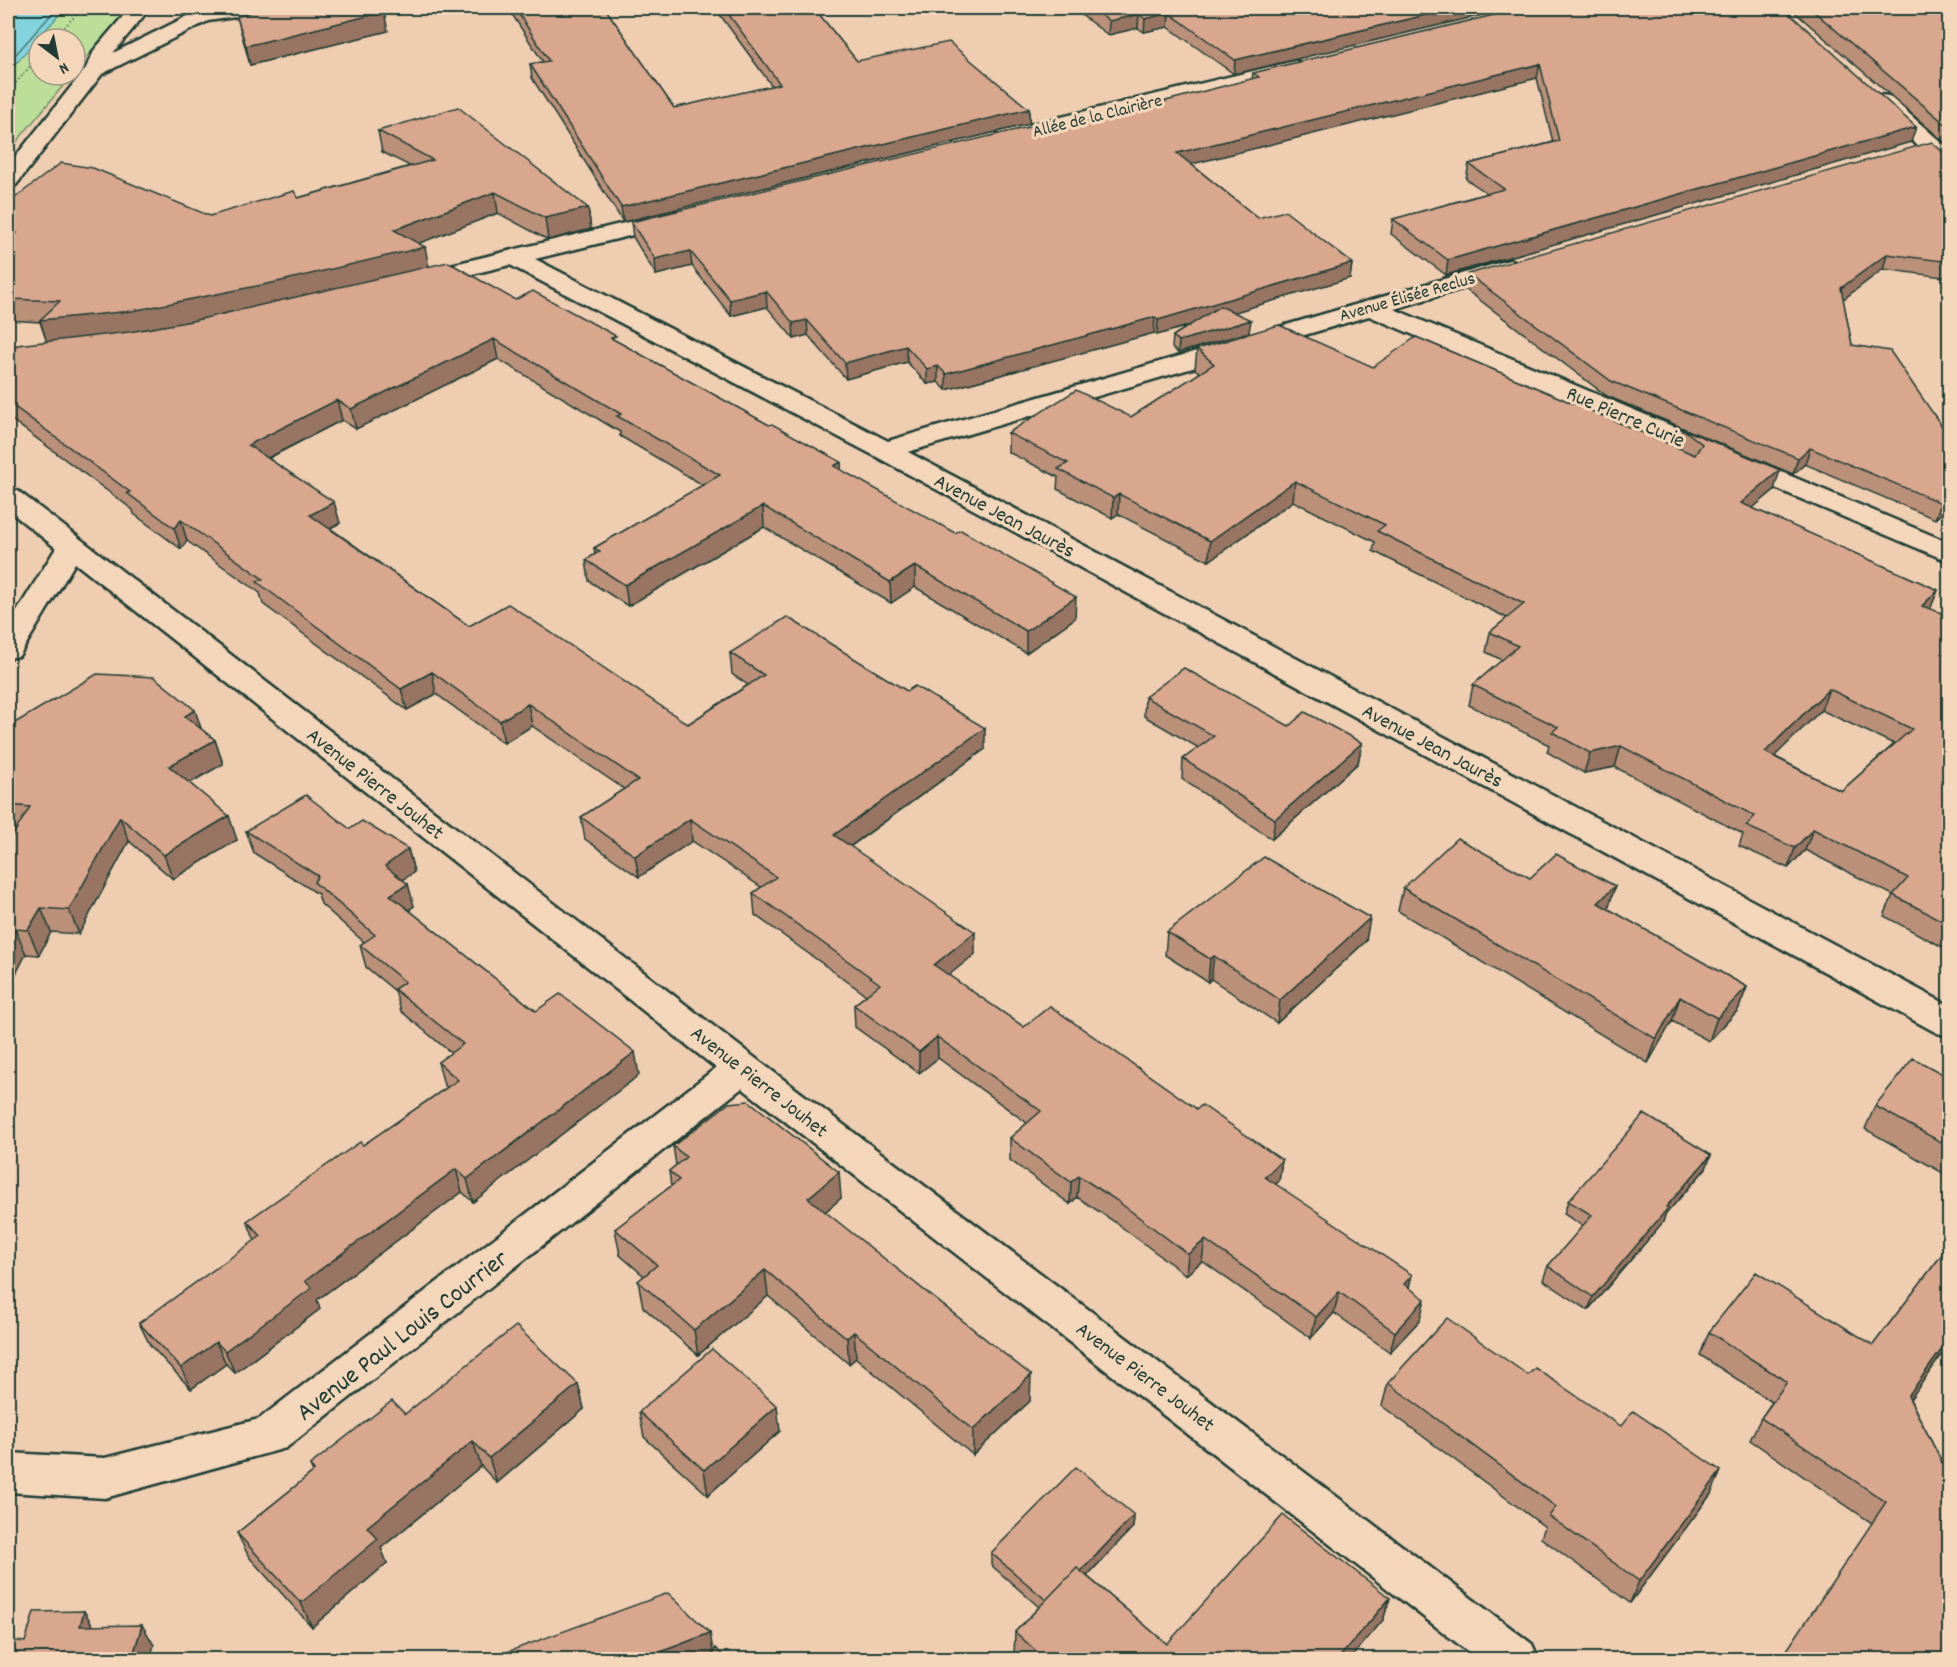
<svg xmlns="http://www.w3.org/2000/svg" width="1957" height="1667" font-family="Dekko,sans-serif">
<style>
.green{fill:#bbdf99;stroke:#6d8e66;stroke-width:1.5}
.water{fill:#83d3de;stroke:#5b979a;stroke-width:1.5}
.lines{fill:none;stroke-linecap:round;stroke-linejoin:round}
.shore{stroke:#477978;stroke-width:1.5}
.minor-casing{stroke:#1f3d34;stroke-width:5}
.path{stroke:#1f3d34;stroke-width:2;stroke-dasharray:1 3;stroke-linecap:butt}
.minor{fill:#f4d6ba;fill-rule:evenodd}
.wall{fill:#bb9079;stroke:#1f3d34;stroke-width:1.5;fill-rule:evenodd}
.shaded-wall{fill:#987563;stroke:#1f3d34;stroke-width:1.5}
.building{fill:#d9a78d;stroke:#1f3d34;stroke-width:1.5;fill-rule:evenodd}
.labels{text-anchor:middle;stroke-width:6;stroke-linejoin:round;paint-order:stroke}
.far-street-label{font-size:18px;fill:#1f3d34;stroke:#f4d6ba}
.street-label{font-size:21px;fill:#1f3d34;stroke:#f4d6ba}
.near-street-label{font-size:26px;fill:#1f3d34;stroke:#f4d6ba}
</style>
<rect width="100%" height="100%" fill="#efcdb1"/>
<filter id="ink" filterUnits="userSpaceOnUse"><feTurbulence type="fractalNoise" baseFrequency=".0167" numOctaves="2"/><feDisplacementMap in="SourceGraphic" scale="12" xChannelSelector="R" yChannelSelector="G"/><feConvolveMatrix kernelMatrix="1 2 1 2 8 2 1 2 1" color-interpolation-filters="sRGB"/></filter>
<g filter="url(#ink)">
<path class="green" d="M65,8h63l-53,63v-32h-36v36h33l-64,77v-80z"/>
<path class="water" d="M8,8h57l-57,64z"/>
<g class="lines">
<path class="shore" d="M8,63l49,-55"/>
<g class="minor-casing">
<path id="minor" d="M130,8h20l-37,45 83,-41 23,-4h46l-3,4 -7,2 -47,7 -106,53 -86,111 -8,2v-21l78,-98 9,-19z
M1295,61l7,2 3,4 -3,4 -295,73 -8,-2 -3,-5 3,-5z
M1881,95l8,1 61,54v19l-8,-2 -69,-61 -3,-5 3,-5z
M674,211l8,2 4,5 -4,5 -147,36 353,182 614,-179 8,-2 8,2 4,5 -4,5 -124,37 556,234v19l-581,-246 -461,136 1042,554v30l-13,-3 -1062,-577 -365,-191 -92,22 -9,-2 -3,-5 3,-5z
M8,489l10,2 737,567 777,586 7,16h-60l-737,-572 -456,360 -181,50 -97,-6v-39l97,5 154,-39 457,-351 -641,-505 -56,93 -11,2v-32l48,-78 -48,-38z"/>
</g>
<path class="path" d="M61,32h12
M54,39l28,-31
M8,92l31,-36"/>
<use href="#minor" class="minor"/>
</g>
<path class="wall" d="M508,8h97l69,100 98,-22 -57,-78h99l43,53 172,48v15l-406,98 -91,-144 -2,-14 13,-2z
M1072,8h439l-277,66 -66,-47 -24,5 -6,-4 -30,7z
M1523,8l388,134 -465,133 -55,-41 2,-15 94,-26 -21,-14 3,-15 84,-22 -16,-64 -346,86 67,54 94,45 -2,15 -115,34 14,20 -71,21 -6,-5 1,-12 15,-10 -31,9 -3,-2 -208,57 -8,-8 -11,2 -20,-22 -61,17 -38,-44 -14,4 -27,-32 -36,9 -39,-50 -36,9 -23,-38 -2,-15 423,-92 198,-51 1,-6z
M1790,8h160v139z
M237,17l151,14 -138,34z
M378,131l210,77 3,21 -43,11 -50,-27 -79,30 10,23 86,34 101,41 153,84 72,37v8l234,148 -49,35 -111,-66 -24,16 -127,-76 -136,79 -39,-25 -3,-21 9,-6 -1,-6 109,-63 -83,-49v-4l-122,-73 -142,70 -14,-9 -73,38 71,65 -10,5 139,98 219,98 60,-39 -16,-11 -2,-21 255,96 -135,98 125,107 -27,21 76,52 173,82 85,51 -3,21 -4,3 134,104 11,32 -30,32 -56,-39 -23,25 -109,-77 -16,14 -71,-53 -38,-25 -7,7 -60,-44v-22l17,-15 -89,-65 -19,15 -64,-46 -1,-22 12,-10 -111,-80 -2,-22 8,-6 -69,-46 -53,36 -54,-38 -4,-22 43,-28 -92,-63 -28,17 -68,-49 -29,16 -144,-106 -3,-11 -73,-52 -6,8 -47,-35 -1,-4 -125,-93v-62l39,-13 -7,-20 -32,-2v-117l202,13 88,-18 112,-32 -28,-14z
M1945,154l5,1v123l-67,-9 -40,30 9,46 98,93v68l-15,13 -130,-55 -12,10 -186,-78 -142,-107 3,-15z
M1197,349l176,18 305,80 5,-18 91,61 -22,18 186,82 -8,19 20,7v335l-66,-35 9,-21 -88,-45 -17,18 -49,-22 4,-12 -128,-67 -31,6 -37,-21 2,-7 -80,-40 4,-20 29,-25 -16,-8 4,-20 17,-14 -134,-67 2,-9 -82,-41 -84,60 -91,-47 -6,4 -55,-29 1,-12 -50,-25v-19l123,-16 69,-44 -5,-4zM1821,710l73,34 -53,47 -67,-35z
M1145,697l144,29 73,17 -4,20 -86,76 -90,-60 1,-20 16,-11 -55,-32z
M8,727l193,2 14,11 8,24 -33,19 47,57 -64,39 -44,-38 -50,93 -28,-2 -12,23 -13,-1 -18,35 8,-160h-8z
M350,829l58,20 6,23 -11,8 11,26 -5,4 127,101 103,64 -166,127 -11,-10 -145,108 3,9 -85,64 -9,-9 -35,25 -41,-44 -11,-22 116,-82 -8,-20 116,-76 84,-58 -3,-2 -6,-23 13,-9 -50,-42 -6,-20 -29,-24 -6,-22 4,-3 -43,-38 -3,-10 -64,-41 -8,-22z
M1530,878l85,8 -7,23 139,78 -9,23 -29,31 -37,-20 -24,42 -250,-152 5,-23z
M1167,932l199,9 -89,82 -66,-44 -3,3 -43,-27z
M1950,1078v99l-85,-48 10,-23z
M673,1146l168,52 -16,14 205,189 -57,54 -117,-97 -7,6 -81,-68 -70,59 -55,-48 -5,-26 6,-5 -24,-21 -5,-26 56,-43 -2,-15 7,-6z
M1711,1155l-5,13 -41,47 -2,7 -75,88 -45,-30 5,-14 35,-40 -19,-12 4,-13z
M1950,1244v99l-40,56 40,79 -78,45 -122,-83 11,-22 11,-16 -72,-47 9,-23 164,13z
M1528,1375l183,119 -81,109 -89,-65 4,-11 -163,-121 6,-23z
M578,1384l6,25 -87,74 -16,-17 -100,82 6,15 -75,64 -63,-70 -12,-24 76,-61 -3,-7 95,-51z
M639,1412l141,19 -72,64 -64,-58z
M1134,1515l-1,12 -46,49 80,68 223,-46 -7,22 -33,39h-330l-6,-5 1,-22 24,-25 -48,-42v-12z"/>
<path class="shaded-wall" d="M1455,8h56l-277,66 1,-14z
M384,12l4,19 -138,34 -4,-19z
M1169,13l-1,14 -24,5 1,-13z
M1139,14l-1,14 -30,7 1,-14z
M1540,64l-3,14 -361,90 1,-15z
M1029,109v15l-406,98 -2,-15z
M1916,127l-5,15 -465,133 2,-15z
M495,192l3,21 -99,38 -5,-21z
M588,208l3,21 -43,11 -3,-22z
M425,247l4,21 -290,65 -92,10 -7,-23z
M690,251l2,15 -36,9 -1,-16z
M1887,254l-4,15 -46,35 4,-16z
M1352,263l-2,15 -193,57 1,-15z
M766,291l1,16 -36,9 -1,-16z
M1155,317l-1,16 -208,57v-16z
M807,320l1,15 -14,4 -1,-16z
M1251,320l-2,12 -71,21 1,-12z
M494,339l4,20 -142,70 -5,-20z
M906,346l1,16 -61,17 -1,-16z
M938,366v16l-11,2v-15z
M337,400l5,20 -88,45 -6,-20z
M1810,448l-5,16 -12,10 5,-16z
M841,462l1,21 -8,-17z
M1780,470l-6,20 -39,33 6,-20z
M1295,481l-2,20 -84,60 1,-20z
M1119,494l-1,20 -6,4 1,-20z
M1950,495v11l-15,13 6,-16z
M334,502l6,21 -24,13 -6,-21z
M763,506l1,21 -136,79 -3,-21z
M181,520l6,21 -6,8 -7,-21z
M915,566v21l-24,16 -1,-21z
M1938,590l-8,20 -8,-4z
M1076,597l-1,21 -49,35v-22z
M432,672l4,22 -29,16 -6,-21z
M1829,689l-8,21 -62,62 6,-20z
M528,704l4,22 -28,17 -4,-22z
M195,710l8,24 -18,-18z
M985,728v21l-150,108 -1,-22z
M215,740l8,24 -46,26 -8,-24z
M1362,743l-4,20 -86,76 3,-20z
M1621,746l-6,21 -31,6 6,-20z
M229,816l8,24 -64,39 -9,-24z
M120,817l9,24 -50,93 -10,-24z
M690,819l2,22 -53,36 -4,-21z
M1813,829l-8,21 -17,18 7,-20z
M408,849l6,23 -23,16 -6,-22z
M408,884l6,22 -17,12 -7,-23z
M1615,886l-7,24 -10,-7z
M41,908l10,24 -12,23 -11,-25z
M1370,918l-4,23 -89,82 3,-23z
M15,929l11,25 -18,35v-45z
M975,932v22l-41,33v-22z
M1214,956l-3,23 -3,3 2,-23z
M1747,987l-9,23 -29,31 8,-23z
M1680,997l-8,24 -24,42 8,-24z
M937,1037l1,21 -19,15v-21z
M635,1052l4,23 -166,127 -6,-23z
M1711,1155l-5,13 -41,47 -2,7 -75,88 5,-13 73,-90z
M1282,1160l-3,21 -18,17 4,-21z
M456,1169l6,23 -145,108 3,9 -85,64 -10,-22 80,-70z
M839,1172l2,26 -31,27 -2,-27z
M1079,1176l-2,21 -7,7 1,-22z
M1205,1240l-3,21 -16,14 2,-21z
M8,1246l6,11 -6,13z
M765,1270l3,26 -70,59 -4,-25z
M1412,1275l-5,21 -3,-12z
M1339,1292l-5,21 -23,25 5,-21z
M1425,1299l-5,21 -30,32 5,-20z
M854,1332l2,26 -7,6 -2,-26z
M1950,1338v5l-54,76 12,-23z
M216,1342l10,22 -35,25 -10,-21z
M1031,1375l-1,26 -57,54v-25z
M578,1384l6,25 -87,74 -8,-25z
M777,1406l3,25 -72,64 -4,-25z
M473,1441l8,25 -100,82 6,15 -75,64 -11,-24 66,-76z
M1721,1471l-10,23 -81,109 9,-22z
M1134,1515l-1,12 -84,89 1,-12z
M1390,1598l-7,22 -33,39h-12z
M84,1611l13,21 -17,-6z
M142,1625l12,20 -4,14h-18z
M710,1633l4,24 -6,2h-66z"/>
<path class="building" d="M263,8h116l5,4 -138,34 -9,-29z
M515,8h90l69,100 106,-24 -56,-76h90l43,53 92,-19 80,67 -408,98 -91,-143 19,-3z
M1091,8h364l-220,52 -66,-47 -24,6 -6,-5 -30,7z
M1523,8h260l133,119 -468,133 -55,-41 111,-30 -35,-25 90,-23 -19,-77 -363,89 81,65 27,-7 67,52 -194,57 -3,-3 -209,57 -8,-8 -11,3 -21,-23 -61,17 -38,-43 -14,3 -27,-32 -36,9 -40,-49 -35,8 -24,-37 414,-99 9,7 205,-53 -6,-4z
M1810,8h140v120z
M458,107l130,101 -43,10 -50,-26 -101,38 31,17 -148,35 -145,29 -92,9 20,-19 -52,-2v-54l9,-12 -9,-2v-28l53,-40 32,5 117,48 84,-25 4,7 135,-38 -55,-29z
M1932,142l13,12 5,1v107l-63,-8 -46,34 11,57 38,6 60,87v57l-9,8 -131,-55 -12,10 -187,-77 -143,-107z
M448,262l67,38 18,-9 83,45 -5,2 158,87 3,-1 69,38 -7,4 121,67 6,-3 115,67 -50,34 -111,-65 -25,16 -127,-76 -138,79 -39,-25 14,-9 -6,-3 126,-73 -103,-59 4,-2 -127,-75 -143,70 -14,-9 -89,45 86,57 -24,13 159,111 39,-22 180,120 76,-49 -34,-22 57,-36 120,74 8,-5 70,42 -151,107 141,97 -41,33 90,62 26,-21 147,103 5,-4 80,55 -17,17 147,98 -8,9 21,15 -30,33 -56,-40 -23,25 -111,-77 -17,14 -72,-54 -37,-24 -8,6 -61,-44 31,-27 -104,-74 -18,15 -65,-47 26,-21 -127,-91 23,-16 -86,-58 -55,37 -54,-39 57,-37 -110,-76 -28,17 -68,-49 -31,17 -144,-107 6,-3 -82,-59 -7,8 -47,-35 3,-1 -122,-90v-47l9,-10 112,-13 63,-11z
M1220,306l31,14 -72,21 -6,-5z
M1279,325l94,42 43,-30 279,118 7,-11 -19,-15 97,41 -39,33 197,87 -16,16 28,10v309l-57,-30 15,-17 -95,-49 -18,19 -49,-22 9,-10 -134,-70 -31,7 -38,-21 6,-5 -85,-42 45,-39 -28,-14 34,-28 -147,-73 8,-6 -90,-44 -85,60 -91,-47 -6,4 -55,-29 10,-6 -60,-30 68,-43 55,27 83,-53 -17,-15zM1829,689l83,40 -71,62 -76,-39z
M1184,668l105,58 16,-14 57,31 -87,76 -92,-60 31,-23 -69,-39z
M97,674l57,3 41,33 -10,6 30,24 -46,26 60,50 -65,39 -44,-38 -51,93 -28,-2 -13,22 -13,-1 -7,15v-101l22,-36 -22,-2v-78z
M306,795l44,34 12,-8 46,28 -23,17 23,18 -18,11 146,116 24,-17 75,58 -168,127 -11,-10 -151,112 7,7 -87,63 -9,-9 -35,26 -42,-45 122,-87 -14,-15 113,-79 3,3 95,-65 -20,-18 25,-18 -69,-55 11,-7 -45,-37 15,-10 -61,-53 4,-6 -72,-45z
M1457,838l73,40 26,-24 59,32 -17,17 149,84 -30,31 -37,-21 -24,42 -253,-151z
M1264,857l106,61 -90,82 -66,-44 -4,3 -43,-27z
M1913,1058l37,20v69l-75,-41z
M749,1101l90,71 -31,26 223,177 -58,55 -119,-98 -7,6 -82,-68 -71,60 -56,-49 19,-16 -42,-36 64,-49 -10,-9 17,-14 -13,-11 56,-43z
M1644,1114l67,41 -45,52 2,1 -75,89 -45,-31 44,-51 -24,-14z
M1950,1244v94l-42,58 42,82v181h-169l105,-157 -125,-84 26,-36 -78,-50 47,-60 117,73z
M1447,1318l81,57 7,-7 86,58 12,-15 88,60 -82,110 -90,-65 7,-9 -168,-124z
M516,1326l62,58 -89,74 -16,-17 -106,86 11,12 -77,64 -64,-70 77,-62 -4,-6 82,-64 13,13z
M712,1349l65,57 -73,64 -65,-58z
M1076,1467l58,48 -53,56 -4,-3 -31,32 -55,-47z
M1283,1515l107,83 -52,61h-293l-30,-27 62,-64 90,76z
M668,1593l42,40 -68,26h-154z
M84,1611l-4,15 62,-1 -10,34h-124v-19l17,2 9,-30z
M715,1648l12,11h-16z"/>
</g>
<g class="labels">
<g class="far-street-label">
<text transform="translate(1097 115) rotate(-14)" y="6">Allée de la Clairière</text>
<text transform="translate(1407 296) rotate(-16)" y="6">Avenue Élisée Reclus</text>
</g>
<g class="street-label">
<text transform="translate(1626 416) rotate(23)" y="7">Rue Pierre Curie</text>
<text transform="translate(1005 515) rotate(28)" y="7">Avenue Jean Jaurès</text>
<text transform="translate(1433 745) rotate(28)" y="7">Avenue Jean Jaurès</text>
<text transform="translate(376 783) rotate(38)" y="7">Avenue Pierre Jouhet</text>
<text transform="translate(760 1081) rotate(38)" y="7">Avenue Pierre Jouhet</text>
<text transform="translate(1146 1376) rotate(37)" y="7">Avenue Pierre Jouhet</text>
</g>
<g class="near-street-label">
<text transform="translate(401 1334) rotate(-38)" y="9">Avenue Paul Louis Courrier</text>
</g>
</g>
<rect width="1957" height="1667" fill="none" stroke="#f4d6ba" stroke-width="30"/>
<rect x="15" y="15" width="1927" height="1637" fill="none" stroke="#1f3d34" stroke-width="2" filter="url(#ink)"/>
<g transform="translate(57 57) rotate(148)"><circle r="28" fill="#f4d6ba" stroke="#9f9984" stroke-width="1.5"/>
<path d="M0-4.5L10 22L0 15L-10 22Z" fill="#1f3d34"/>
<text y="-9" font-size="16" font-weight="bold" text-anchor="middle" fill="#1f3d34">N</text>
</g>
</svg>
